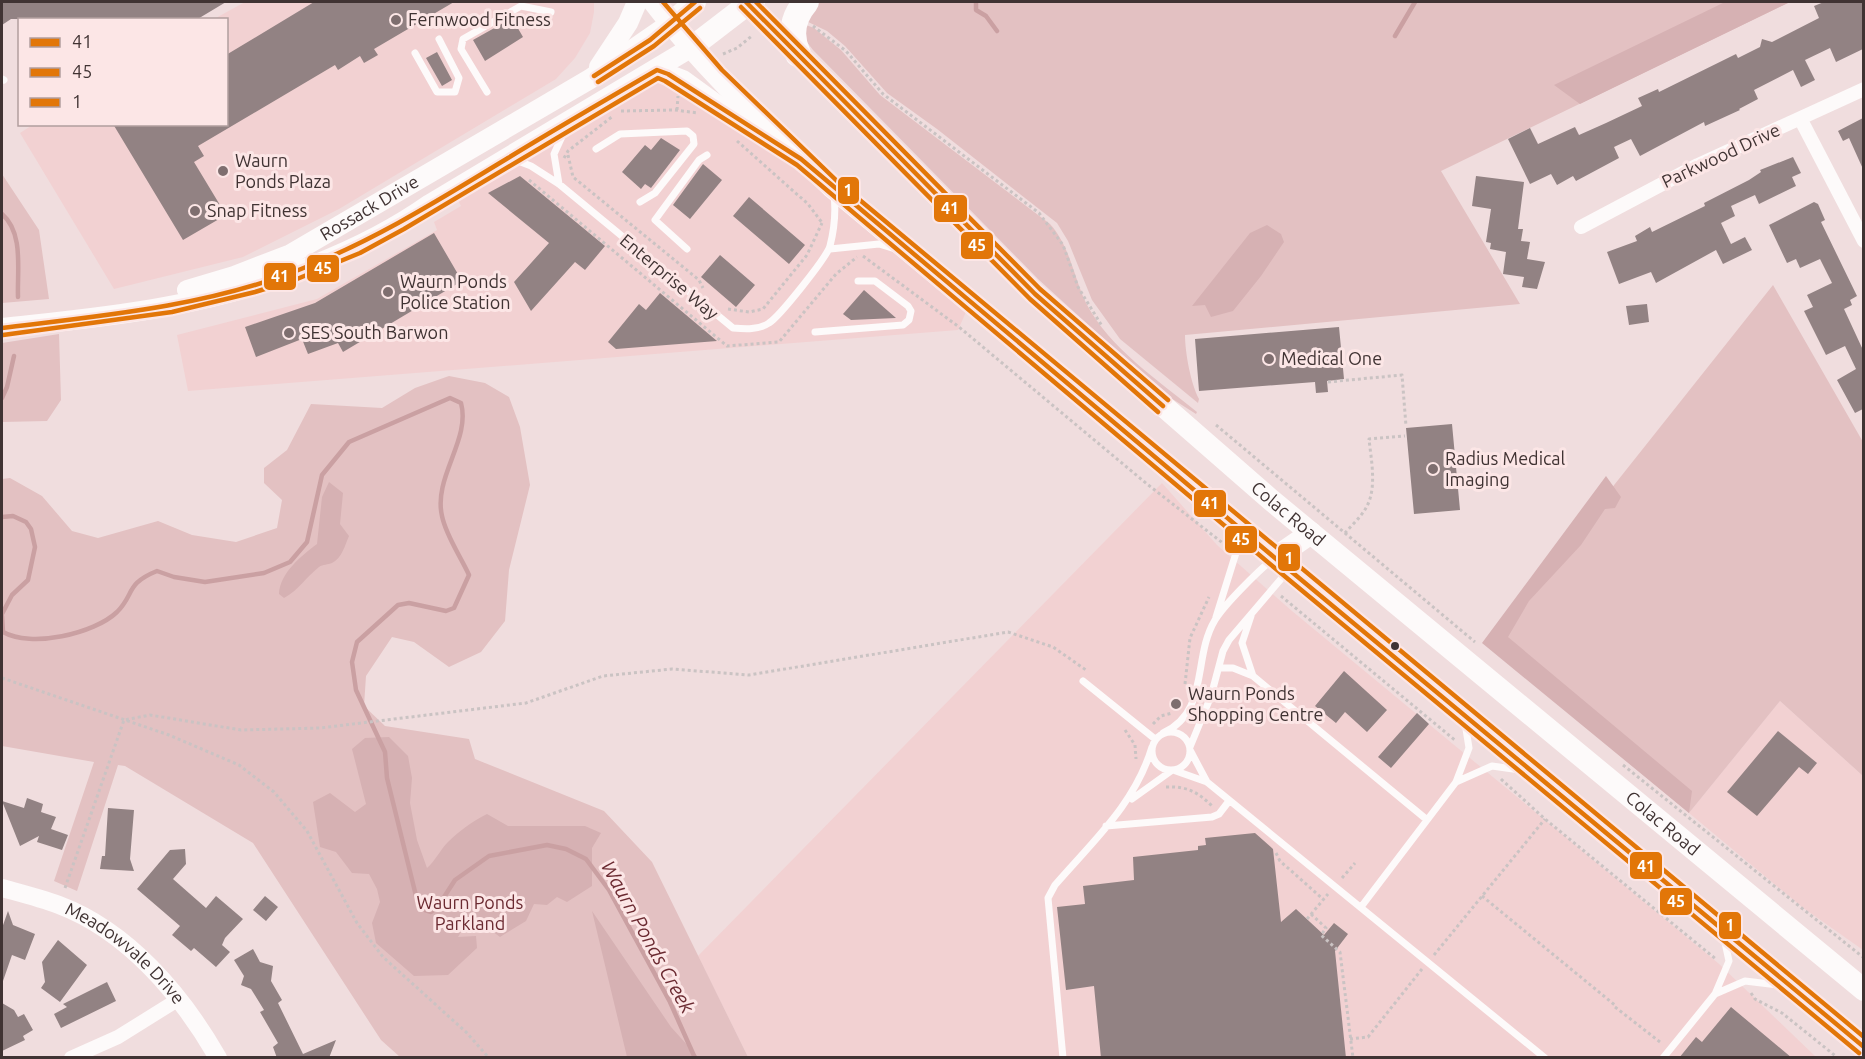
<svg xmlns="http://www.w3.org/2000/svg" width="1865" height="1059" font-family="Ubuntu,sans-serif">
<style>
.built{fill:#f2d1d2}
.green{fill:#e3c1c2}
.forest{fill:#d6b1b3}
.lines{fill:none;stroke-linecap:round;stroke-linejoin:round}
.stream{stroke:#caa0a2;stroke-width:4.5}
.building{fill:#928283}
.path{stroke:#cac3c3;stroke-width:3;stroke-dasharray:3 3;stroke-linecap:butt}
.service{stroke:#fdfafa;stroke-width:7}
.minor{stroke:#fdfafa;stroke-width:14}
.tertiary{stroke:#fdfafa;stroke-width:18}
.secondary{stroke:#fdfafa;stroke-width:20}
.trunk{stroke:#fdfafa;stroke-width:22}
.motorway{stroke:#fdfafa;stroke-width:26}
.bus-1-casing{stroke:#fce6e6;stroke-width:9}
.bus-2-casing{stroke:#fce6e6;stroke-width:9}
.bus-3-casing{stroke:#fce6e6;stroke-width:9}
.bus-1{stroke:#e27608;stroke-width:4.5}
.bus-2{stroke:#e27608;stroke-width:4.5}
.bus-3{stroke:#e27608;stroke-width:4.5}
.poi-dot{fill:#7e6e6f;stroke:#fce6e6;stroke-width:2}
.bus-dot{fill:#403333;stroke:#fce6e6;stroke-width:2}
.labels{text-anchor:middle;stroke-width:6;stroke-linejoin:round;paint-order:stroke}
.poi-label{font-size:18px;fill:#403333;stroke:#fce6e6;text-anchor:start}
.street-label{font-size:18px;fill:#403333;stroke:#fce6e6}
.park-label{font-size:18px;fill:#6b2a31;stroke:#fce6e6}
.water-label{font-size:20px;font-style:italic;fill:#6b2a31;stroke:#fce6e6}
.line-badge{stroke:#fce6e6;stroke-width:2}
.badge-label{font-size:16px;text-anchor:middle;font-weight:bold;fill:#fff}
</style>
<rect width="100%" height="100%" fill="#f0ddde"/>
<path class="built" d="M245,2h349v10l-4,21 -15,25 -19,21 -217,130 -96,48 -129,32 -94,-156 14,-9h192v-104l-12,-1z
M657,70l81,50 232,183 -12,27 -770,61 -11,-56 140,-36 120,-69 -3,-8 27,-16 -8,-15z
M1162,483l55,62 75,66 426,352 98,94h-1068l-50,-101z
M1780,701l83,75v174l-61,-43 -113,-94z"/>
<path class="green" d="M814,2h976l-349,169 79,133 -335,31c0,18 6,49 14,64l-1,4 -78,-64 -28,-39 -24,-59 -11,-18 -120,-94 -50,-36 -42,-47 -18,-15 -23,-11z
M806,25l8,3 27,22 39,45 170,129c20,22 24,54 36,79 24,46 72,77 111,109l-1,2 -33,-21 -125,-114 -225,-229 -7,-9z
M2,174l37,56 10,69 -47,4z
M1773,285l90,157v334l-83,-75 -91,112 -202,-168z
M59,334l2,66 -14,21 -45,1v-79z
M449,376l36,7 24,14 11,30 10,58 -21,85 -4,51 -24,31 -32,15 -35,-25 -22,-5 -26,39 -2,30 21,20 84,13 6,20 129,52 48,51 96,195h-348l-19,-17 -128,-197 -128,-77 -7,-1 -41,126 -23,-10 40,-119 -92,-16v-267l8,-1 32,18 30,35 26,7 60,-17 34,14 44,7 41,-14 5,-28 -18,-17v-15l23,-18 24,-46 71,4 33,-20z"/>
<path class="forest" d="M1725,2h65l-210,102 -26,-19z
M1267,225l14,9 3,8 -23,34 -28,35 -22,6 -6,-12 -13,1 58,-73z
M1606,476l15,21 -6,11 -10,1 -24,36 -52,56 -21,36 184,154 -3,22 -207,-170z
M329,482l14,11 -3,31 9,12c-4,9 -7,22 -17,27 -4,2 -9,1 -13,4 -13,10 -20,23 -35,31l-5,-4c1,-21 22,-38 38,-50l5,-47z
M389,737l19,19 4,22 -2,25 7,37 10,28c9,-8 13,-18 21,-26 11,-11 25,-21 39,-28l21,12h77l16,7 -9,15v38l-25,16 -10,-5 -10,8 -13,-1 -8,17 -26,16 -16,-12 -23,7 -3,5 18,-1 1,12 -29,27 -34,1 -38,-33 -4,-20 8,-21 -3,-13 -8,-15 -17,-1 -16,-21 -16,-5 -7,-45 17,-9 25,19 11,-8 -14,-55 13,-11z
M592,911l79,116 27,30h-71z"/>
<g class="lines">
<path class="stream" d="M976,2v8l10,6 11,15
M1395,36l20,-34
M2,214c22,19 15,56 16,83
M2,398l5,-11 7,-31
M2,517l11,-1 13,6 5,7 4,18 -7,33 -16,15 -10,19
M2,616l1,16c28,16 91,2 114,-20 18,-18 8,-28 40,-41l17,6 31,5 59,-9 26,-11 17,-20 15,-67 27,-33 101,-44 11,5c10,37 -28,74 -19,113 4,20 19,41 27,59l-15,33 -8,3 -37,-8 -11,2 -41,37 -5,20 4,28 29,62 2,26 32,130 12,4 6,-4 18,-28 34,-24 58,-11 19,4 20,10 23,31 61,112 25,56"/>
</g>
<path class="building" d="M2,2h224l-30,18 -185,-1 -9,6z
M314,2h140l-80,47 4,6 -14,8 -4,-7 -22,14 -3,-5 -137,81 6,10 -10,6 32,53 -43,25 -70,-116h113v-69z
M1824,2h39v47l-27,13 -6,-14 -25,12 10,20 -14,7 -8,-17 -39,20 4,9 -19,10 1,1 -35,16 -1,-4 -64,34 -9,-17 -17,8 5,11 -43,23 -3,-5 -16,9 -6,-11 -21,10 -22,-45 22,-11 8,16 37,-17 4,8 27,-12 36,-17 -4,-8 20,-9 1,3 77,-38 2,4 22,-11 2,-8 10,3 47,-24 -5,-12z
M512,18l11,19 -38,24 -12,-21z
M437,52l15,28 -10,6 -16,-28z
M1863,118v51l-14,-31 -6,3 -5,-10z
M661,138l19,12 -29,38 -6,-4 -4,5 -19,-17 23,-27 6,5z
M1793,157l8,16 -9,4 4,9 -37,18 -4,-9 -24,11 4,10 -14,7 10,21 14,-7 7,13 -29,14 -7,-14 -60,33 -5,-11 -32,12 -12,-32 30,-11 -2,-5 15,-9 2,5 53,-26 -1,-3 45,-23 12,-8 -1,-2z
M703,164l19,16 -32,39 -17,-14z
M520,176l85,70 -20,24 -10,-8 -44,49 -17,-29 35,-39 -61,-50z
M1476,176l48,6 -6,47h5l-2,12 9,1 -3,17 18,3 -8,27 -15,-2 2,-10 -21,-3 3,-22 -16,-3 1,-6 -5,-1 5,-33 -19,-3z
M749,197l56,48 -16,19 -56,-48z
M1814,202l4,2 7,16 -4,2 36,74 -7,4 2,5 -8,4 19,41v59l-8,4 -18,-33 19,-11 -11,-23 -19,9 -22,-44 9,-4 -6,-12 25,-12 -12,-24 -20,9 -4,-9 -9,4 -18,-38z
M434,233l28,48 -119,71 -5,-9 -30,11 -6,-15 -46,18 -11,-30 70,-24z
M720,255l35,30 -19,22 -35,-30z
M864,290l32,28 -45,2 -8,-6z
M660,293l57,48 -101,8 -8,-7 31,-38 7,6z
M1647,304l2,18 -20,3 -3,-19z
M1339,327l5,52 -17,2 1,11 -12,1 -1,-11 -116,9 -4,-52z
M1452,424l8,86 -46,4 -8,-86z
M1344,671l43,39 -20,22 -22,-20 -9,11 -21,-17z
M1417,713l12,11 -38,44 -13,-11z
M1778,731l39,32 -9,11 -9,-7 -42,49 -30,-24z
M27,798l16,6 -2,8 15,5 -5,12 17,6 -6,15 -25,-8 2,-6 -19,10 -18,-45 22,7z
M108,808l26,2 -4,49 4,12 -34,-2 2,-13h3z
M1255,833l18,16 8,73 15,-13 28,26 10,-12 14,11 -13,17 11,107h-245l-7,-72 -28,4 -9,-83 28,-3 -2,-18 51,-6 -1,-23 65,-7v-4l8,-1 -1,-7z
M185,849l1,15 -13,15 33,29 10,-12 27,23 -18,19 -3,7 8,7 -14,15 -22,-19 -3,3 -19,-16 8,-9 -43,-37 33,-39z
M265,896l13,11 -12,14 -13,-11z
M8,911l5,14 22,9 -10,26 -13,-5 -9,26 -1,-53z
M58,940l29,25 -27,37 -19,-14 4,-6 -3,-20z
M253,949l7,13 13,4 -2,15 11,19 -4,3 25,51 33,-14 -7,18h-52l-4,-11 5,-4 -18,-31 4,-2 -13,-21 -10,-4 3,-9 -10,-16z
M107,982l9,19 -55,27 -7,-14 13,-7 -4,-3z
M2,1003l12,7 4,7 6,-3 9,16 -10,6 2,4 -23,11z
M1731,1007l61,51h-113l17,-21 6,5z"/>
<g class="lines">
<path class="path" d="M813,26l33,25 37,43 156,119 24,32 15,42 24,39
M723,54l14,-6 16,-13
M677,110l1,-14
M621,111l54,-1 23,3
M737,141l71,63 15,20
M568,155l5,22 126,103 4,8
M564,158l4,-7 45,-35
M529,180l198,166 52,-4 57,-68 21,-17
M863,256l96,71 188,157 77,60
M728,309l21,3 14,-3 44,-54 15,-32
M1328,382l74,-7 4,51
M1216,425l259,217
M1345,533c7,-8 17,-17 22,-27 10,-19 4,-47 2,-67l36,-3
M1281,596l175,145
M2,678l167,57 70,30 35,27 33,39 50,92 26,34 83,75 23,26
M1185,684l5,-46 19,-41
M1153,724l8,-8 11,-3
M1125,730l10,15
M1135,745l1,14
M1623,765l241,193
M1501,779l44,40 172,141
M1166,787c21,-1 32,5 47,20
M1276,853l4,8 44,39
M1342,878l13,-15
M65,888l59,-168 26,-5 91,15 79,-2 206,-25 77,-27 69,-7 77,6 259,-43 45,15 33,23
M1482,896l134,110
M1311,914l15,14 -5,7 19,17 13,106
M1307,919l21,-25
M1434,955l111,-136
M1751,993l4,6 27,14 56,45
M1615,1007l45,35
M1350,1039l18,-2 54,-68"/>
<path class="service" d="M415,53l22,39h18l4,-14 -20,-39
M2,79l2,1
M487,92l-26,-43 2,-10 58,-33 30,6
M596,149l24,-15 67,-3 6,5 1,8 -39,49 -15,9
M513,159l18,7 28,18 174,144c12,1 26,2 36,-5 11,-7 58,-66 61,-77 4,-16 6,-34 4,-51
M559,184l-5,-30 11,-24
M687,249l-32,-29 44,-60 8,-5
M830,249l49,-5 13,4
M815,332l88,-7 6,-5 2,-9 -3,-5 -33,-25h-17
M1251,616l-9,27 11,33
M1216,617l20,-64 -3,-23
M1220,668h13l20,8 173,143
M1083,681l72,58
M1152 751a19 19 0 1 1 38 0a19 19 0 1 1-38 0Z
M1163,733c47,-21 29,-75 52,-113 9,-15 43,-49 57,-60
M1190,747l21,-51 12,-45 6,-11 58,-68
M1190,750l17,32
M1173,770l34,12 338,276
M1456,782l36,-16 28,4
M1132,799l39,-28
M1106,826l106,-9 7,-3 10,-13
M1361,907l95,-125 13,-34 -4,-25
M1715,994l30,-13 33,4
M1063,1058l-15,-160 7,-13c38,-44 80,-81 97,-138
M1663,1058l52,-64 14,-33 -5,-23"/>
<path class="minor" d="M1801,120l63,121
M1581,227l117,-62 166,-76
M71,1058l47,-21 61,-38"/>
<path class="tertiary" id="s1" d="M2,888c18,5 38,10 57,17 69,26 123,90 159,153"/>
<g class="secondary">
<path d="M599,67l29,-44 9,-21"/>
<path d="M657,70l26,10 55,40 45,28"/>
<path id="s2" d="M187,290l47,-14 57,-22 299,-175 81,-56"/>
<path d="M2,328c54,-6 109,-11 162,-21 90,-16 191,-50 266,-103l262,-157"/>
</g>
<g class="trunk">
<path d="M654,2c52,69 116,126 178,185l1032,860"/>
<path id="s3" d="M746,2l289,292 236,206 593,490"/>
<path d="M671,23l24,-21"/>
<path d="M692,47l56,-43"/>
<path d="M1275,558l36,-25"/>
</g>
<path class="motorway" d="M748,4l4,-2
M798,54c-9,-19 -5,-37 8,-52"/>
<g class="bus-1-casing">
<path id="bus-1" d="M746,2l289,292 128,112
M594,76l56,-36 45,-38
M2,328c98,-12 201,-21 294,-57 76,-29 143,-71 212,-113 49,-30 99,-59 149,-88l11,4 133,85 474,399 589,489"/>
</g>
<g class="bus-2-casing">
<path id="bus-2" d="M741,7l289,292 128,113
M598,82l56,-36 46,-38
M3,335l169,-23 83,-20 42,-13 63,-26 44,-24 254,-151 7,3 132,84 473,399 589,489"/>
</g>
<g class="bus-3-casing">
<path id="bus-3" d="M663,2l59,68 115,111 1027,856
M756,2l284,287 128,111"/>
</g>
<use href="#bus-1" class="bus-1"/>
<use href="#bus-2" class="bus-2"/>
<use href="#bus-3" class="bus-3"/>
</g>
<g class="poi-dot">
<circle cx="396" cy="20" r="6"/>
<circle cx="223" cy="171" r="6"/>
<circle cx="195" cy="211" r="6"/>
<circle cx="388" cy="292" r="6"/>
<circle cx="289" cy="333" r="6"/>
<circle cx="1269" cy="359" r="6"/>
<circle cx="1433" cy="469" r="6"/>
<circle cx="1176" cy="704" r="6"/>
</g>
<circle class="bus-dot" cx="1395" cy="646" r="5"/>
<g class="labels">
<g class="poi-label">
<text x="408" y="26">Fernwood Fitness</text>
<text x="235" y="167">Waurn<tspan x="235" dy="21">Ponds Plaza</tspan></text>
<text x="207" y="217">Snap Fitness</text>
<text x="400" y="288">Waurn Ponds<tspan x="400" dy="21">Police Station</tspan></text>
<text x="301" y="339">SES South Barwon</text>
<text x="1281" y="365">Medical One</text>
<text x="1445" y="465">Radius Medical<tspan x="1445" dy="21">Imaging</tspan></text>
<text x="1188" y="700">Waurn Ponds<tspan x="1188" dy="21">Shopping Centre</tspan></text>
</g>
<g class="street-label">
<text transform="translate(1721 156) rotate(-25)" y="6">Parkwood Drive</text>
<text dy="6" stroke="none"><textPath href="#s2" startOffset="201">Rossack Drive</textPath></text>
<text transform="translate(669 277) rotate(40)" y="6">Enterprise Way</text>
<text dy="6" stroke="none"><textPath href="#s3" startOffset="746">Colac Road</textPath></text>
<text dy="6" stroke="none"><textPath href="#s3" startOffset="1232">Colac Road</textPath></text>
<text dy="6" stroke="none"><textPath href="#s1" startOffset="142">Meadowvale Drive</textPath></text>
</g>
<g class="park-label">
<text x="470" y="909">Waurn Ponds<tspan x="470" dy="21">Parkland</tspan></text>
</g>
<g class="water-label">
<text transform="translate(648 937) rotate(61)" y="7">Waurn Ponds Creek</text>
</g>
</g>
<g class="line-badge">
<rect x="837" y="176" width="23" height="29" rx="6" fill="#e27608"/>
<rect x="933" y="194" width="35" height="29" rx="6" fill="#e27608"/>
<rect x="960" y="231" width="34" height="29" rx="6" fill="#e27608"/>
<rect x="306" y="254" width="34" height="29" rx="6" fill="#e27608"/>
<rect x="263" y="262" width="34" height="29" rx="6" fill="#e27608"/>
<rect x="1193" y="489" width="34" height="29" rx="6" fill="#e27608"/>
<rect x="1224" y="525" width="34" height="29" rx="6" fill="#e27608"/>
<rect x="1277" y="543" width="24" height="29" rx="6" fill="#e27608"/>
<rect x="1629" y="851" width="34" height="29" rx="6" fill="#e27608"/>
<rect x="1659" y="887" width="34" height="29" rx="6" fill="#e27608"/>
<rect x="1718" y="911" width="24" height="29" rx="6" fill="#e27608"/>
</g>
<g class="badge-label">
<text x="848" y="196">1</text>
<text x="950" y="214">41</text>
<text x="977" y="251">45</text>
<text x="323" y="274">45</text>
<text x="280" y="282">41</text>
<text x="1210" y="509">41</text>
<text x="1241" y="545">45</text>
<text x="1289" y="564">1</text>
<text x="1646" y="872">41</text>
<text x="1676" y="907">45</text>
<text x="1730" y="931">1</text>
</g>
<rect width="1865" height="1059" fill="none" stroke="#403333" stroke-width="6"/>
<rect x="18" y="18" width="210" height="108" fill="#fce6e6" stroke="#b19e9e" stroke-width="1.5"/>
<rect x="30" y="38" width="30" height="9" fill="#e27608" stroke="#b19e9e" stroke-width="1.5"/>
<text x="72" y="48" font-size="18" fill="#403333">41</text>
<rect x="30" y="68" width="30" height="9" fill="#e27608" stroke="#b19e9e" stroke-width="1.5"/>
<text x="72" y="78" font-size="18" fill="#403333">45</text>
<rect x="30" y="98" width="30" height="9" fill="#e27608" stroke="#b19e9e" stroke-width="1.5"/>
<text x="72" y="108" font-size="18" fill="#403333">1</text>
</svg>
